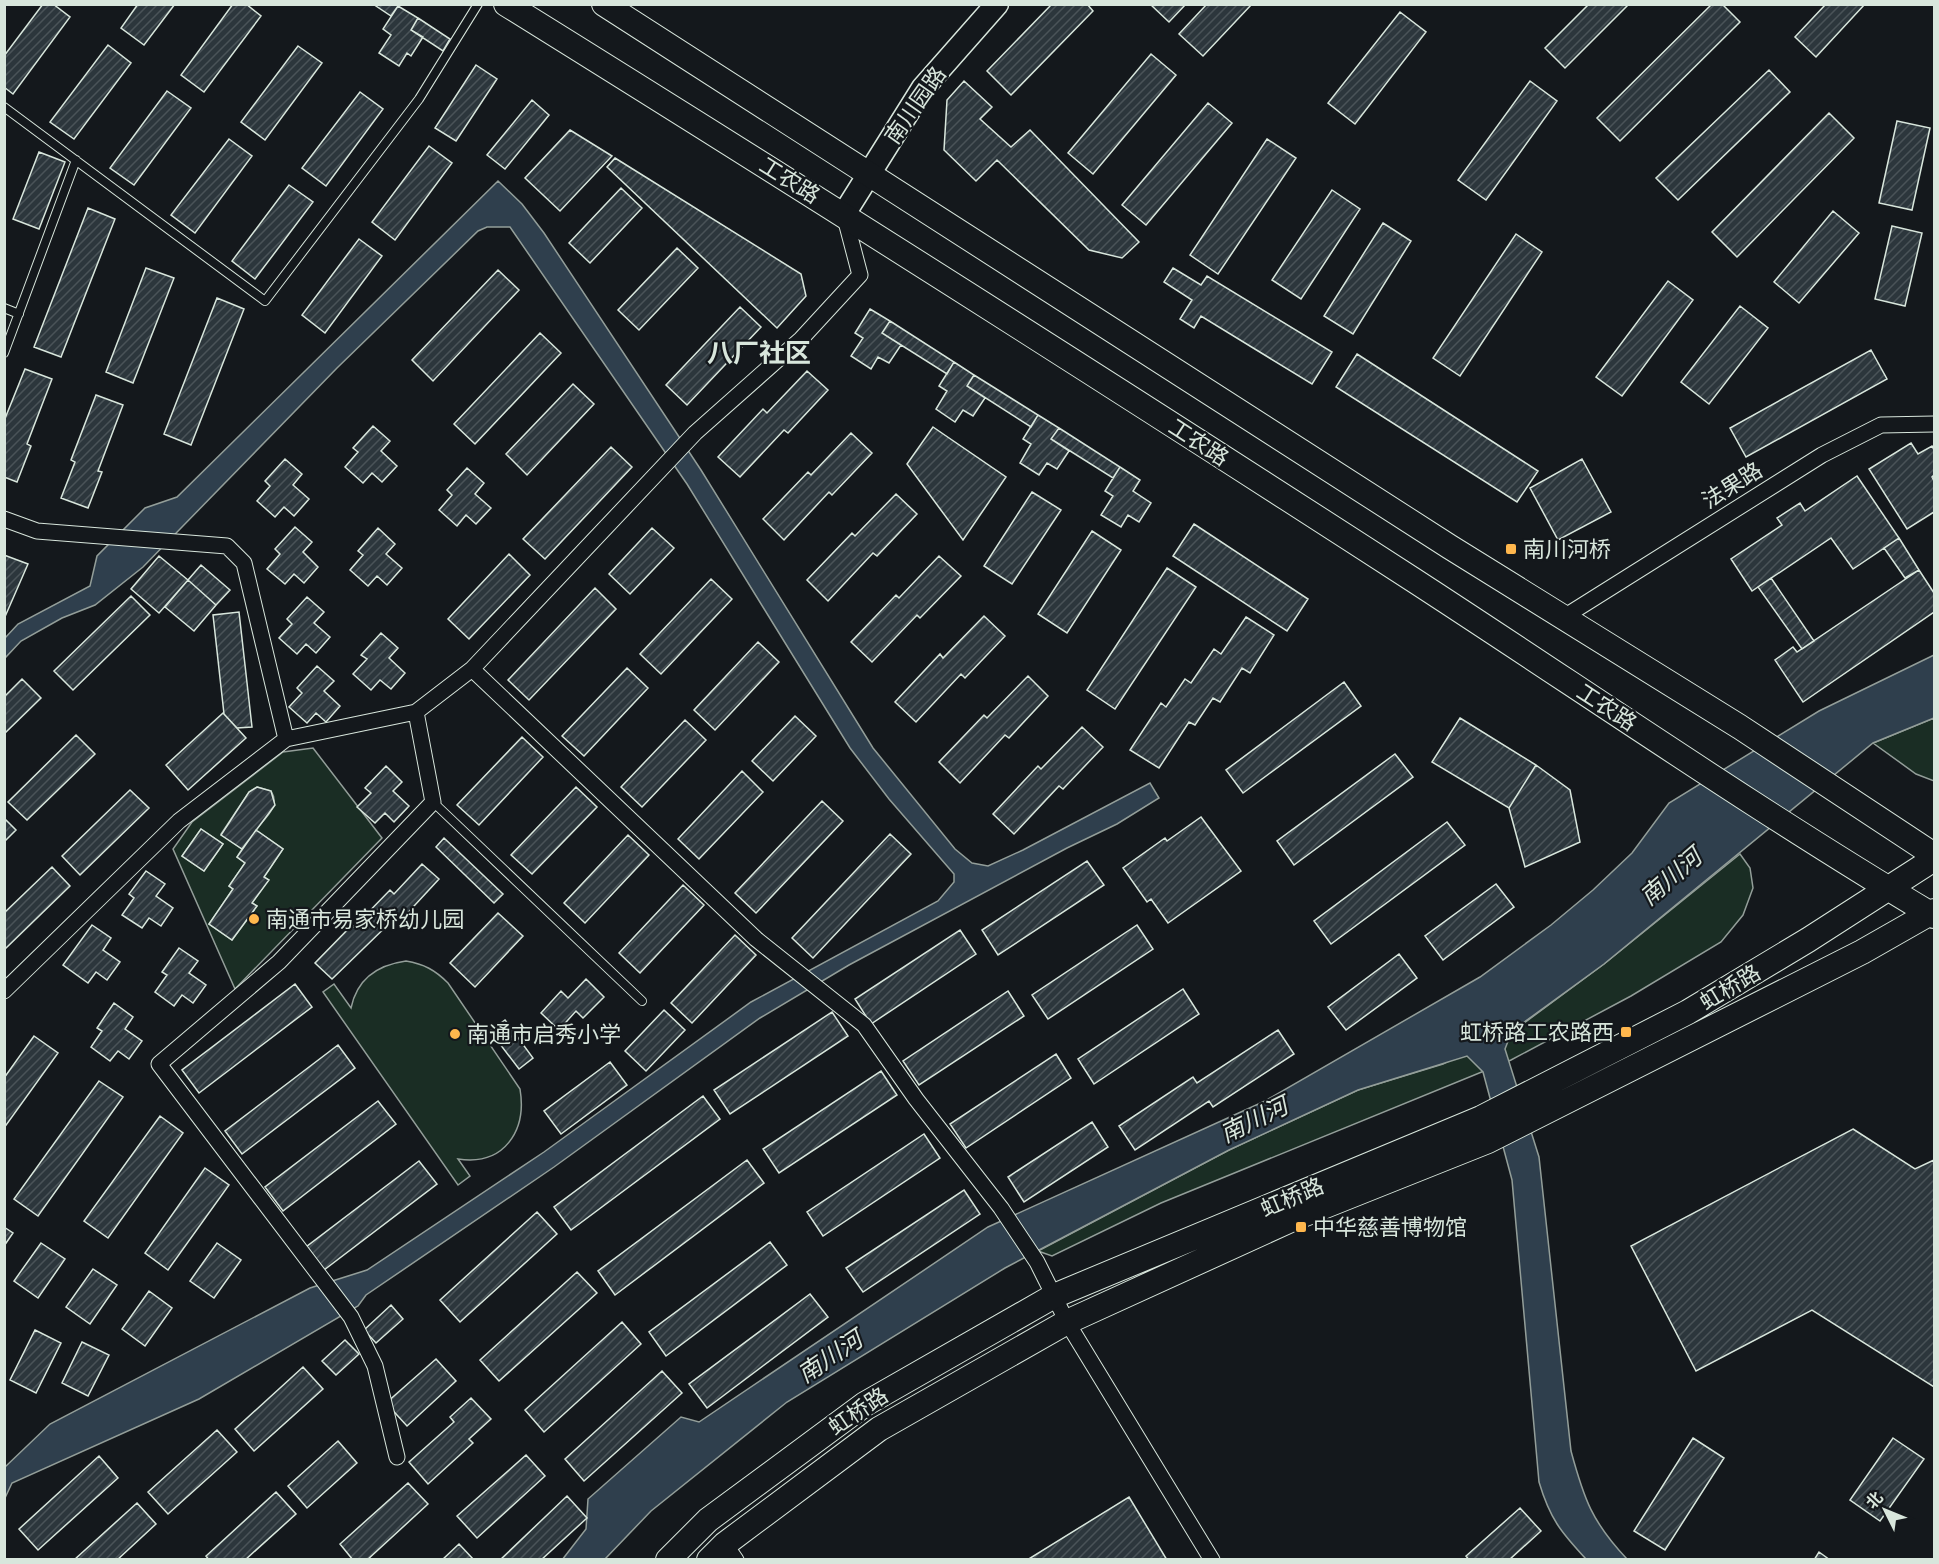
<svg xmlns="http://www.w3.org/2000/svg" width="1939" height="1564" font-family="Cabin,'Noto Sans SC',sans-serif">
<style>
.green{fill:#1a2d24;stroke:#939e99;stroke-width:1.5;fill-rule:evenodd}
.water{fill:#2f3f4d;stroke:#939e99;stroke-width:1.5}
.building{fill:url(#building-hatch);stroke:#d8e6dc;stroke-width:1.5}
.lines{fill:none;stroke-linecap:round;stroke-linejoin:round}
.lane-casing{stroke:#d8e6dc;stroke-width:10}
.street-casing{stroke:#d8e6dc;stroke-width:17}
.secondary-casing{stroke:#d8e6dc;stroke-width:25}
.primary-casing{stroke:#d8e6dc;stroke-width:26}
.lane{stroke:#14181c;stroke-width:8}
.street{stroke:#14181c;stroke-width:15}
.secondary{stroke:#14181c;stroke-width:22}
.primary{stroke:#14181c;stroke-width:24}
.poi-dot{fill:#ffb74d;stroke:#14181c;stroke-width:2}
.labels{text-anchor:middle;stroke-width:4.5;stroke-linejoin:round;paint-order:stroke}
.street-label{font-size:22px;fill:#d8e6dc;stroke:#14181c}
.poi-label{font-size:22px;fill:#d8e6dc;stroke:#14181c;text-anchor:start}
.water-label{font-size:24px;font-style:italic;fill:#d8e6dc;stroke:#14181c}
.quarter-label{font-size:26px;font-weight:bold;fill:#d8e6dc;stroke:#14181c}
</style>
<defs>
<pattern id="building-hatch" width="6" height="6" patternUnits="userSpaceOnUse" patternTransform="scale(1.5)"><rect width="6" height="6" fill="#2c363c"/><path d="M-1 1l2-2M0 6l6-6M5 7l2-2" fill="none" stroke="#4a5358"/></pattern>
</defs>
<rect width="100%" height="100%" fill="#14181c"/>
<path class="green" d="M1934,718v63l-18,-7 -43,-31z
M313,748l69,90 -147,151 -62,-140 19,-27 91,-70zM257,787l14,4c10,16 -6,26 -15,39l27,19 -19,28 4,3 -16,23 5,3 -25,34 -23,-16 24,-35 -4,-3 16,-23 -8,-6 5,-8 -21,-15 28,-42zM201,829l22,15 -19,27 -22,-15z
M1740,854l10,14 3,20 -10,27 -22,27 -90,54 -120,64 -350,143 -109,53 -14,-5 191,-101 129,-60 85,-26 77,-38 84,-62z
M406,961c18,3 29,9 42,22l72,106c7,42 -16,77 -62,70l12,17 -12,9 -135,-193 11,-8 17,24c6,-29 26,-43 55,-47z"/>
<path class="water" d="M498,181l24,23 22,29 157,237 172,278 82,101 17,14 16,3 35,-16 127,-67 9,15 -42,26 -50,24 -218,117 -89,53 -206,149 -188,128 -8,11 -159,93 -187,84 -7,15v-31l45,-43 260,-136 57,-18 177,-118 207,-150 187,-101 16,-19v-8l-65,-75 -39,-51 -163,-264 -177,-257h-23l-9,4 -141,137 -194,199 -48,38 -33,13 -41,23 -16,17v-20l13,-14 72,-38 7,-30 48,-48 32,-11z
M1934,655v63l-61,25 -269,221 -92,67 -7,18 34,108 32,294c13,48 21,71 56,108h-41c-25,-27 -36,-40 -47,-77l-27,-302 -29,-108 -16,-16 -109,34 -129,60 -224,118 -218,134 -136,109 -46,48 -43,1 24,-31 2,-30 93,-82 18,5 289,-195 277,-126 215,-124 71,-52 42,-35 39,-37 37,-50 150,-92z"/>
<path class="building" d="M43,4h10l17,13 -57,77 -9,-7v-31z
M138,4h37l-31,41 -23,-17z
M233,4h13l15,12 -57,76 -23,-17z
M373,4h24l1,2 -7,10z
M1052,4h35l6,7 -82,84 -24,-24z
M1150,4h36l-17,18z
M1207,4h45l-49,52 -24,-22z
M1589,4h40l-64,64 -20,-20z
M1712,4h10l18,18 -120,119 -23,-23z
M1826,4h39l-49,53 -21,-20z
M398,6l20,12 -7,12 12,7 -12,19 -4,-3 -8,13 -20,-13 12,-18 -8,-6z
M1400,12l26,20 -71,92 -27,-21z
M418,18l32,21 -7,12 -32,-21z
M108,45l23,18 -57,76 -24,-17z
M298,46l24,17 -57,77 -24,-18z
M1151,54l25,21 -83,99 -25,-21z
M476,65l21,14 -41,62 -21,-13z
M1769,70l21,22 -112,108 -22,-22z
M964,81l28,26 -12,12 31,28 19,-17 109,112 -17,16 -33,-8 -92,-90 -21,21 -32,-31 3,-50z
M1530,81l27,20 -71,99 -28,-20z
M167,91l24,17 -57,77 -24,-17z
M360,92l23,17 -57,77 -24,-18z
M532,100l17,15 -44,54 -18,-14z
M1208,103l24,20 -86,102 -24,-20z
M1829,113l25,25 -117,119 -25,-25z
M1897,121l33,7 -18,82 -33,-7z
M570,130l42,26 -52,55 -35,-33z
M229,139l23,17 -57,77 -24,-18z
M1267,139l29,19 -78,116 -28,-19z
M429,146l23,17 -57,77 -23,-18z
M39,152l26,10 -26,67 -26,-10z
M615,158l186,116 5,22 -29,32 -170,-161z
M289,185l24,17 -58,77 -23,-18z
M621,188l21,20 -52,55 -21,-20z
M1332,190l28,19 -59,90 -29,-19z
M88,208l27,11 -54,138 -27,-10z
M1833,211l26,22 -60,70 -25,-21z
M1383,223l28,18 -58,93 -29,-18z
M1892,226l30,7 -17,73 -30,-7z
M1516,234l26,18 -82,124 -27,-18z
M359,239l23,17 -57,77 -23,-18z
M677,248l21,20 -59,62 -21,-20z
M146,268l28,10 -41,105 -27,-11z
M1173,268l28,17 6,-9 125,76 -20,32 -111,-68 -7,12 -14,-9 12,-19 -28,-18z
M498,270l21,20 -86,91 -21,-21z
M1668,281l25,19 -71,96 -26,-19z
M217,298l27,11 -53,136 -27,-11z
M1740,306l28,22 -59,76 -28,-22z
M740,307l21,20 -74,78 -21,-20z
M870,309l20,12 -8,12 19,12 -12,18 -11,-6 -7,12 -20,-13 12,-18 -8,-5z
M890,321l64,41 -7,12 -65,-41z
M540,333l21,20 -86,91 -21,-20z
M1871,350l16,29 -141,78 -16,-29z
M1357,354l181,117 -21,31 -181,-115z
M954,362l20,13 -7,11 18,12 -12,18 -10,-6 -8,12 -19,-13 11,-18 -8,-5z
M25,369l27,10 -25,65 4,2 -14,36 -13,-5v-56z
M807,371l21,19 -40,43 -4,-3 -44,47 -22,-20 45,-48 4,4z
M974,375l64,40 -7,12 -64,-41z
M573,384l21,20 -67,71 -21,-21z
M96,395l27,10 -25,66 4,1 -14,36 -27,-10 14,-36 -4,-2z
M1038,415l21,13 -8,11 18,12 -12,18 -10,-6 -8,12 -19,-12 11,-19 -8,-5z
M373,426l17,15 -9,10 16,15 -15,16 -10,-9 -9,10 -18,-16 13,-15 -5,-4z
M933,427l73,50 -43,63 -56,-76z
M1059,428l61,39 -7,11 -62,-39z
M851,433l21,20 -40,42 -3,-3 -45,48 -21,-21 45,-47 3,3z
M1911,443l7,11 14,-8 2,4v25l-2,2 2,4v31l-27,17 -38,-60z
M611,447l21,20 -87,92 -22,-20z
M285,459l17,15 -9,11 16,14 -15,17 -10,-9 -9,10 -18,-16 13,-15 -5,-5z
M1582,459l29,53 -53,28 -28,-52z
M1120,467l20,13 -7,11 18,12 -12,19 -11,-7 -7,12 -20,-12 12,-19 -8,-5z
M467,468l17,15 -9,11 16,14 -15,16 -10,-9 -9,11 -18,-16 13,-15 -5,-5z
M1857,476l42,62 -46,31 -22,-31 -79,53 -21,-32 51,-34 -5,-7 23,-15 5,8z
M1032,492l29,18 -49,74 -28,-18z
M896,494l21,20 -40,42 -4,-3 -45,48 -21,-21 45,-47 3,3z
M1194,524l114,75 -21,32 -114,-75z
M295,527l17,15 -9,10 15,15 -14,16 -10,-9 -9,10 -18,-15 13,-15 -5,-5z
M378,528l17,16 -9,10 16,14 -15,17 -10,-9 -9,10 -18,-16 13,-15 -5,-4z
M652,528l22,20 -44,46 -21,-20z
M1092,531l29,19 -54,83 -29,-19z
M1899,538l20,32 -14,8 -21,-30z
M509,554l21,21 -61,64 -21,-20z
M4,555l24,9 -24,55z
M159,556l29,24 -29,33 -28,-24z
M939,556l22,20 -41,42 -3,-3 -45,47 -21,-20 45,-47 3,3z
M201,565l29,25 -14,15 -28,-25z
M1167,568l29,19 -81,122 -28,-19z
M1919,570l15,23v19l-131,90 -28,-42 18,-13 4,5z
M1771,578l43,63 -12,8 -44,-62z
M711,579l21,20 -71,75 -21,-20z
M188,580l28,25 -22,26 -29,-24z
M595,588l21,21 -87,91 -21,-20z
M131,596l19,19 -77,75 -19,-19z
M307,597l17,15 -10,11 16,14 -14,16 -10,-9 -9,10 -18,-16 13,-14 -5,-5z
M239,612l13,115 -15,1 -13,-14 -11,-99z
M984,616l21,20 -40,42 -4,-4 -45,48 -21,-20 45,-48 3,4z
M1246,617l28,18 -24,38 -8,-5 -22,34 -7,-4 -18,27 -6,-3 -30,46 -29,-18 31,-47 5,4 19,-28 6,4 23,-34 7,5z
M381,633l17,15 -9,10 16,15 -14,16 -11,-9 -9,10 -18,-16 14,-15 -6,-4z
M758,642l21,20 -64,68 -21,-20z
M317,666l17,15 -10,10 16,15 -14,16 -10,-9 -9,10 -18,-16 13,-14 -5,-5z
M627,668l21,20 -64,68 -22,-20z
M1028,676l20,20 -39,42 -4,-3 -45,48 -21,-21 45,-47 3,3z
M22,679l19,19 -37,36v-37z
M1344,682l17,24 -118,87 -17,-23z
M223,713l23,25 -58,52 -22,-25z
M795,716l21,20 -43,45 -21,-20z
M1460,718l76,47 -27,43 -77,-46z
M685,720l21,20 -64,67 -21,-20z
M1082,727l21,20 -40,42 -4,-3 -45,48 -21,-20 45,-48 3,3z
M76,735l19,19 -68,66 -19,-18z
M522,737l21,20 -64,68 -22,-20z
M1395,754l18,23 -119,88 -17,-24z
M1536,765l34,25 10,52 -55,25 -16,-59z
M386,766l16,16 -9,9 16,15 -15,16 -9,-9 -10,10 -18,-16 14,-14 -6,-5z
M742,771l21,21 -64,67 -21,-20z
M257,787l14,4 4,14 -33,44 -21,-14 28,-43z
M576,787l21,20 -65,67 -21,-19z
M130,790l19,18 -69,67 -18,-19z
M822,801l21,20 -87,92 -21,-20z
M1201,817l40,54 -73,52 -17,-24 -4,3 -24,-34 42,-30 2,3z
M4,818l12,12 -12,12z
M1447,822l18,23 -134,99 -17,-23z
M201,829l22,15 -19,27 -22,-15z
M256,830l27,19 -19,28 5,3 -17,23 5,3 -25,34 -23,-16 24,-35 -4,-3 16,-23 -8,-6z
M890,834l21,20 -98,104 -21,-20z
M628,835l21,20 -64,68 -21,-20z
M444,838l59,56 -9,9 -58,-56z
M1087,861l17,24 -106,70 -16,-25z
M422,864l17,15 -36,39 -4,-4 -67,65 -17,-16 37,-38 2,2 36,-37 4,4z
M52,867l18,19 -66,64v-37z
M146,871l19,13 -9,12 17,12 -12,18 -12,-8 -7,10 -20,-13 12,-17 -5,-4z
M1496,884l18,23 -71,53 -18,-24z
M683,885l21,20 -64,68 -21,-20z
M498,913l25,23 -48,51 -25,-24z
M92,925l19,13 -8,12 17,12 -13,18 -11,-8 -8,11 -25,-18z
M1137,925l16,24 -105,70 -16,-24z
M960,930l16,24 -105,70 -16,-25z
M735,935l21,20 -64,68 -21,-20z
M179,948l19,13 -9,12 17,12 -13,18 -11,-8 -8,11 -19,-14 12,-17 -5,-3z
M1399,954l18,24 -71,52 -18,-23z
M586,979l18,18 -21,21 -7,-7 -17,19 -18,-17 20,-22 7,7z
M295,984l17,23 -113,86 -17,-23z
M1183,989l16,25 -105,70 -16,-25z
M1008,991l16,25 -105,69 -16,-24z
M114,1003l19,14 -8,12 17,12 -13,18 -11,-8 -8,10 -19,-14 11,-16 -5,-3z
M664,1010l21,20 -39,41 -21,-20z
M832,1012l16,24 -118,78 -16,-24z
M505,1020l28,38 -14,11 -29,-38z
M1278,1030l16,24 -81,53 -4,-6 -74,49 -16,-24 74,-49 4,6z
M34,1036l24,17 -54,75v-50z
M338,1045l17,23 -113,86 -17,-23z
M1056,1054l15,24 -105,70 -16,-24z
M610,1062l17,23 -66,49 -17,-23z
M881,1071l16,24 -118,78 -16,-24z
M99,1081l24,16 -85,119 -24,-17z
M703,1096l17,23 -149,111 -17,-23z
M378,1101l18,23 -113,87 -18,-24z
M160,1116l23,17 -75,105 -24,-17z
M1092,1122l16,25 -84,55 -16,-25z
M1853,1129l62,40 19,-9v227l-122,-77 -116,61 -65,-125z
M924,1134l16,24 -117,78 -16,-24z
M747,1160l17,23 -149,112 -17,-24z
M419,1161l18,23 -113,86 -18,-23z
M205,1168l24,17 -61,85 -23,-17z
M964,1190l16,24 -117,78 -17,-24z
M537,1212l20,22 -97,88 -20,-22z
M4,1227l9,6 -9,13z
M770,1242l17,23 -121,91 -17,-24z
M41,1243l24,16 -27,39 -24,-17z
M217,1243l24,17 -27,38 -24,-17z
M93,1269l24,16 -27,39 -24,-17z
M577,1272l20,21 -98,88 -19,-21z
M149,1291l23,17 -27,38 -23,-17z
M810,1294l18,23 -121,91 -18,-24z
M391,1305l12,14 -27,24 -12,-13z
M622,1322l19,22 -97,88 -19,-22z
M35,1330l26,13 -25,50 -26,-13z
M345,1340l14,14 -23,21 -14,-14z
M82,1342l27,13 -21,41 -26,-13z
M436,1359l20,22 -49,45 -21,-23z
M303,1367l20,22 -69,62 -19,-22z
M662,1371l20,22 -98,88 -19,-22z
M471,1398l20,21 -22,20 4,4 -45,41 -19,-22 45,-40 -4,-5z
M217,1430l20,22 -69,62 -20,-22z
M1693,1438l31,20 -59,92 -31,-19z
M1893,1438l31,21 -44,62 -30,-21z
M338,1441l19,22 -50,45 -19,-22z
M526,1455l19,21 -68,62 -20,-22z
M99,1456l19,22 -80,72 -19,-21z
M408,1483l20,21 -61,56h-14l-13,-16z
M276,1492l20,22 -51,46h-36l-3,-4z
M567,1496l20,22 -46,42h-41z
M1129,1497l38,63h-140z
M137,1503l19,21 -39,36h-43z
M1520,1508l21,23 -32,29h-40l-3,-4z
M459,1544l15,16h-32z
M1819,1552l11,8h-16z"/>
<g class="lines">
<g class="lane-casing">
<path id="lane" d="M4,107l261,194 154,-202 59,-95
M4,308l15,6
M4,353l72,-193
M433,802l209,199"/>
</g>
<g class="street-casing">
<path id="street" d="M4,519l33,12 190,15 17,17 42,176
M1564,617l258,-162 59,-30 53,-1
M472,669l284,270 108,86 52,74 85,109 36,54 30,60 145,238
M4,991l175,-170 107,-82 130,-27 56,-43 223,-236 106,-94 59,-64 -16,-61
M397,1457l-22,-91 -24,-49 -192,-253 120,-102 154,-160 -17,-90
M725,1544l11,16"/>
</g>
<g class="secondary-casing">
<path id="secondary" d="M844,214l79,-126 74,-84"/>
</g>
<g class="primary-casing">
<path id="primary" d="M506,4c304,189 606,381 906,575 174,113 344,231 522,337
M604,4l846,543 290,180 194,128
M668,1560l40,-40 157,-116 189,-108 427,-178 207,-106 120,-72 126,-81
M709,1560l16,-16 154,-115 188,-107 228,-104 193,-77 374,-189 72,-41"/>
</g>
<use href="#lane" class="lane"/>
<use href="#street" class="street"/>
<use href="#secondary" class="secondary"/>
<use href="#primary" class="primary"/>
</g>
<g class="poi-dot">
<rect x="1505" y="543" width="12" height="12" rx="3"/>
<circle cx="254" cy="919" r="6"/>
<rect x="1620" y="1026" width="12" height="12" rx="3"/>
<circle cx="455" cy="1034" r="6"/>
<rect x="1295" y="1221" width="12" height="12" rx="3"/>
</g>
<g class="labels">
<g class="street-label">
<text transform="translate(915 105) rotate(-55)" y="8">南川园路</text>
<text transform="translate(790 180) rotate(32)" y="8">工农路</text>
<text transform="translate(1199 442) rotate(33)" y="8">工农路</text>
<text transform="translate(1732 485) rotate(-32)" y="8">法果路</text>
<text transform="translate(1607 707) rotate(33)" y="8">工农路</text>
<text transform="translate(1730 987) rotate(-31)" y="8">虹桥路</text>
<text transform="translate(1292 1197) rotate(-23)" y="8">虹桥路</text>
<text transform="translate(858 1411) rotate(-34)" y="8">虹桥路</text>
</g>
<g class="poi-label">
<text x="1523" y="557">南川河桥</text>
<text x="266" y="927">南通市易家桥幼儿园</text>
<text x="1614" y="1040" text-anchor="end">虹桥路工农路西</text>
<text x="467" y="1042">南通市启秀小学</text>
<text x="1313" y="1235">中华慈善博物馆</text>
</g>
<g class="water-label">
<text transform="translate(1671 877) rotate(-41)" y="8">南川河</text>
<text transform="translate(1254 1120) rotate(-26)" y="8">南川河</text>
<text transform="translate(830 1357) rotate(-34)" y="8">南川河</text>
</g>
<g class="quarter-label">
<text x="759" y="362">八厂社区</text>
</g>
</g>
<rect width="1939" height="1564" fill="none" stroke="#d8e6dc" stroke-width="12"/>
<g transform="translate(1885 1510) rotate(313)" stroke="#14181c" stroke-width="4.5" paint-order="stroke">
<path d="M0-4.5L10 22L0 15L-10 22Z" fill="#d8e6dc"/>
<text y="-9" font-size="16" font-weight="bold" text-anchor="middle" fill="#d8e6dc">北</text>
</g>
</svg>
